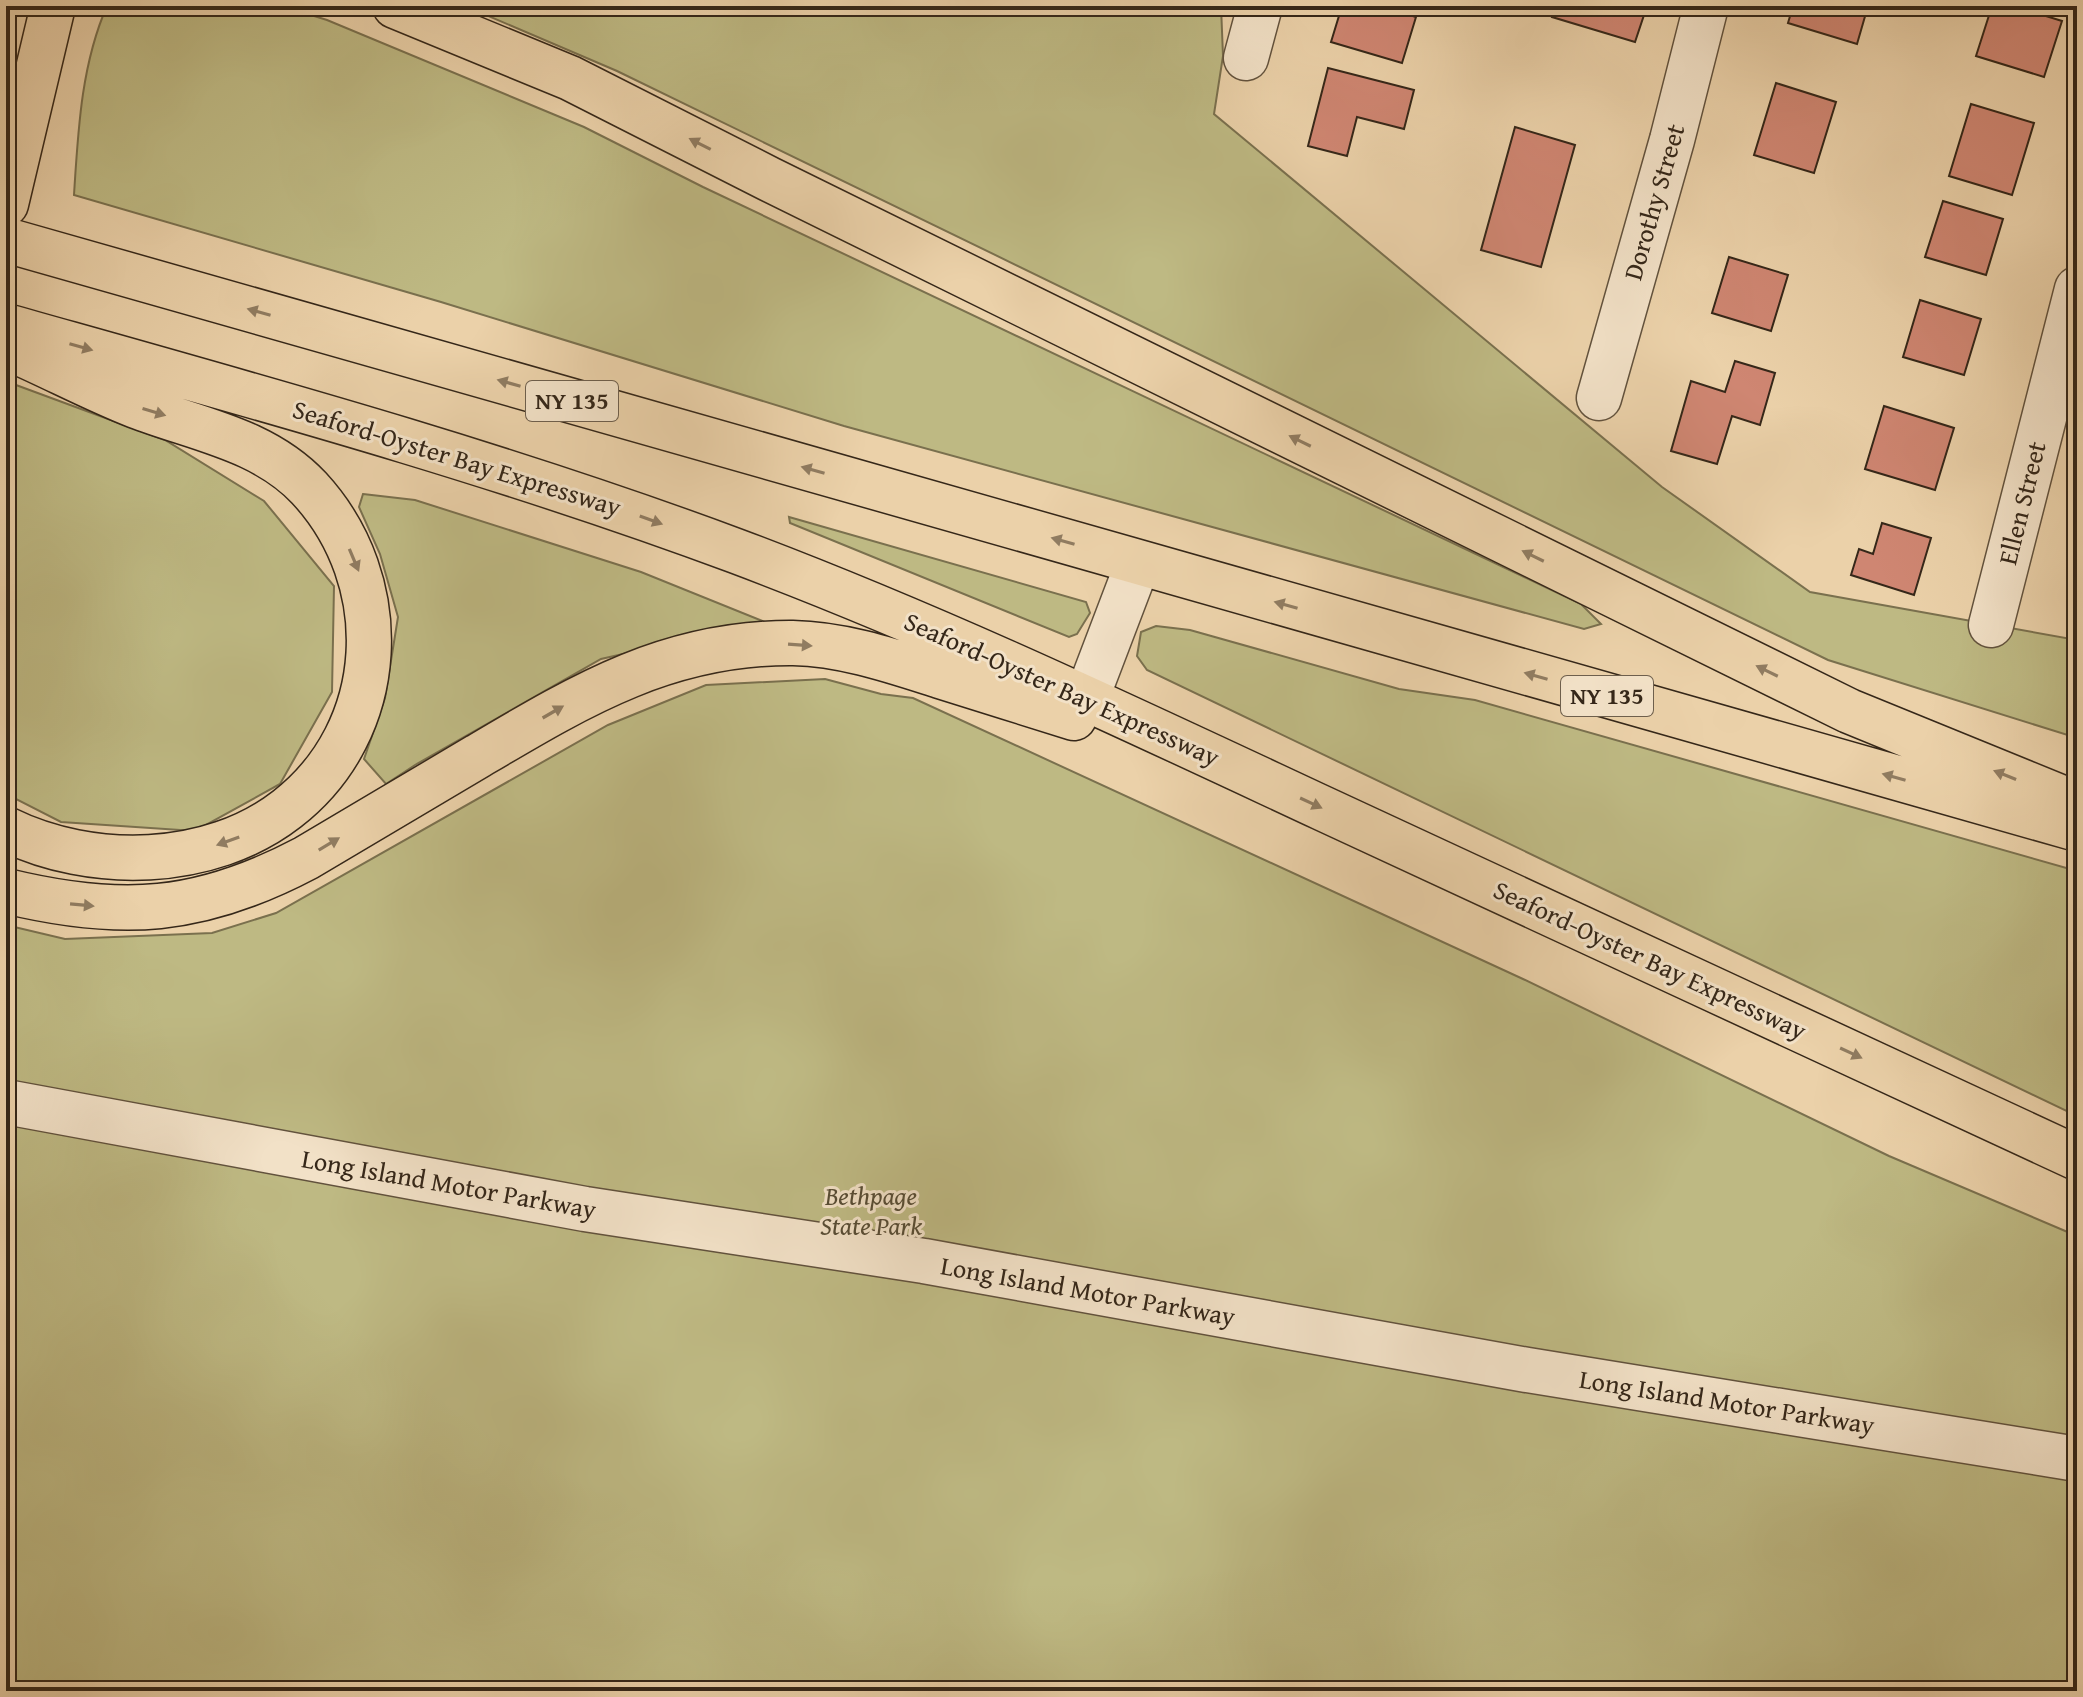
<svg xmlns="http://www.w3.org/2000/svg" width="2083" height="1697" font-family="'Gentium Book Plus',serif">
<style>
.green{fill:#beb983;stroke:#7a704e;stroke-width:2}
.building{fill:#cf8672;stroke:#352719;stroke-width:2}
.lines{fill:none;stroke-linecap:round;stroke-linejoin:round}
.minor-casing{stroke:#62523d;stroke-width:47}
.major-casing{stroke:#352719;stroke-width:47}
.highway-casing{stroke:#352719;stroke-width:47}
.minor{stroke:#f2e1c7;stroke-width:44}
.major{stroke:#ebd1a9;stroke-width:44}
.highway{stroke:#ebd1a9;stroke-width:44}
.oneway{fill:#907c61}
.labels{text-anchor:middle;stroke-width:6;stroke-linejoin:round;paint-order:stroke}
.shield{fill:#f2e1c7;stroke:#6e5f4d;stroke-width:2}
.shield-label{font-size:24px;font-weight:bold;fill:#352719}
.street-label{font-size:26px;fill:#352719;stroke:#f2e1c7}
.park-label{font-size:26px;font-style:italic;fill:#574c34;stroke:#f2e1c7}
</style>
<rect width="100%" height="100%" fill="#ebd1a9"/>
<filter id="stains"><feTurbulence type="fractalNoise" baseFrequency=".0025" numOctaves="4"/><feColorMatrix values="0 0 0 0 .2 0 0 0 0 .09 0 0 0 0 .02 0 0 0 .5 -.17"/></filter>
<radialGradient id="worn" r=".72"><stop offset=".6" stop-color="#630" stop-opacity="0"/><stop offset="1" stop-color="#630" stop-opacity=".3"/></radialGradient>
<path class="green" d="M107,6h175l45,14 257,107 119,60 878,417 20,20 -17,5 -740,-203 -403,-124 -367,-107c4,-63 7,-130 33,-189z
M465,6h756l2,50 -9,58 448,373 148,105 267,48v98l-249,-78 -1211,-589z
M16,385l149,55 99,61 70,85 -2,106 -52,92 -85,47 -134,-9 -55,-28v-358z
M363,494l52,6 226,72 124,50 -164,37 -186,106 -29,19 -22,-25 21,-61 13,-81 -18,-63 -21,-47z
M789,517l297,85 4,11 -13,21 -8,3 -279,-114z
M1156,626l34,4 209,59 76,11 602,171v245l-930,-446 -10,-14 4,-24z
M825,679l56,15 32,4 610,281 366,177 188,80v455h-2071v-766l59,14 147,-6 64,-20 332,-188 98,-40z"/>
<path class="building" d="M1342,6h38l36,11 -14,46 -71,-21z
M1556,6h91l-12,36 -83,-25z
M1793,6h75l-11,38 -69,-21z
M1992,6h21l49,15 -18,56 -68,-21z
M1328,68l86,22 -10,39 -47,-12 -10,39 -39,-10z
M1776,83l60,19 -22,71 -60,-18z
M1971,104l63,19 -22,72 -63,-19z
M1515,127l60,18 -34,122 -60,-17z
M1943,201l60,18 -17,56 -61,-18z
M1729,257l59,18 -17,56 -59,-18z
M1920,300l61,19 -17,56 -61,-18z
M1735,361l40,12 -15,52 -28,-9 -15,48 -46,-13 20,-70 34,11z
M1884,406l70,22 -19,62 -70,-21z
M1882,523l49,15 -17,57 -63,-20 8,-26 14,5z"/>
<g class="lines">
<g class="minor-casing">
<path id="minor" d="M1246,58l14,-52
M1599,398l73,-258 34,-134
M1991,625l86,-336
M1087,697l51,-134
M6,1102l579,107 339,52 603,109 550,89"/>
</g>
<g class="major-casing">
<path id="major" d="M6,204l47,-198"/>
</g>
<g class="highway-casing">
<path id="highway" d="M395,6l175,72 199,101 1080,532 228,93
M6,240l2071,589
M6,326c245,69 491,136 730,225 200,75 393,167 586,257 252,117 503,233 755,350
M6,829c85,42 204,40 281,-20 102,-79 108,-228 22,-321 -46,-49 -113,-59 -173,-82 -41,-16 -80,-37 -121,-55
M6,891c115,28 194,23 300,-33 57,-34 115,-68 172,-102 103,-61 191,-114 315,-113 51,1 100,18 147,33 45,14 89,28 134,42"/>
</g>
<use href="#minor" class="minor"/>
<use href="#major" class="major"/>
<use href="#highway" class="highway"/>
</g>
<defs><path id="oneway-solid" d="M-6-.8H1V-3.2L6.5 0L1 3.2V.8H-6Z" transform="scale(2)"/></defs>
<g class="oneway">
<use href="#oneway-solid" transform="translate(700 144) rotate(-153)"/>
<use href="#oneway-solid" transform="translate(259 312) rotate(-164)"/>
<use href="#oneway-solid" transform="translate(81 347) rotate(16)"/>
<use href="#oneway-solid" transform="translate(509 383) rotate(-164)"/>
<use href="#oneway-solid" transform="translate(154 412) rotate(17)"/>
<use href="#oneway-solid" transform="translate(1300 441) rotate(-154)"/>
<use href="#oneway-solid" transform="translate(813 470) rotate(-164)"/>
<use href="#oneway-solid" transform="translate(651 520) rotate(20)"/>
<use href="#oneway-solid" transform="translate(1063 541) rotate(-164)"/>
<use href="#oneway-solid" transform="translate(1533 556) rotate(-154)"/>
<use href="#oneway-solid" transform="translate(354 560) rotate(67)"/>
<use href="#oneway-solid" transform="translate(1286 605) rotate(-164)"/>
<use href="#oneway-solid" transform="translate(800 645) rotate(4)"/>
<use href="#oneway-solid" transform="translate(1767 671) rotate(-154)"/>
<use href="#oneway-solid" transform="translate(1536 676) rotate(-164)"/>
<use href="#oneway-solid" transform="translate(553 712) rotate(-30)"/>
<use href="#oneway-solid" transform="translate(2005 775) rotate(-158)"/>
<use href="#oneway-solid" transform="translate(1894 777) rotate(-164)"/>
<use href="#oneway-solid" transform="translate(1311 803) rotate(25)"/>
<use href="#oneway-solid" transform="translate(228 841) rotate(160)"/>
<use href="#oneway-solid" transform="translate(329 844) rotate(-31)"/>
<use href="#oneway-solid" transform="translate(82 905) rotate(5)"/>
<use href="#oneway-solid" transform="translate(1851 1053) rotate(25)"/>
</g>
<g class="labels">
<g class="shield">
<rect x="526" y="381" width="92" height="40" rx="6"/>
<rect x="1561" y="676" width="92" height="40" rx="6"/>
</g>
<g class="shield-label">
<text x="572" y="409">NY 135</text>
<text x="1607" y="704">NY 135</text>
</g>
<g class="street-label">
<text transform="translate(1654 202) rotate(-74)" y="9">Dorothy Street</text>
<text transform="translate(457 458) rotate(17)" y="9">Seaford-Oyster Bay Expressway</text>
<text transform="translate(2022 503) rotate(-76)" y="9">Ellen Street</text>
<text transform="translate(1062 689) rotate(24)" y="9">Seaford-Oyster Bay Expressway</text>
<text transform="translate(1650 960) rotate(25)" y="9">Seaford-Oyster Bay Expressway</text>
<text transform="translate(449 1184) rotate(10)" y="9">Long Island Motor Parkway</text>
<text transform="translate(1088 1291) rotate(10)" y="9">Long Island Motor Parkway</text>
<text transform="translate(1727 1402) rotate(9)" y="9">Long Island Motor Parkway</text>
</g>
<g class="park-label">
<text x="871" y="1205">Bethpage<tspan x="871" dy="30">State Park</tspan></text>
</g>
</g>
<rect width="2083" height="1697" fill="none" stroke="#ebd1a9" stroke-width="32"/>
<rect x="8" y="8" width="2067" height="1681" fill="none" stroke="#352719" stroke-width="4"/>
<rect x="16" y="16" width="2051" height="1665" fill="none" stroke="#352719" stroke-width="2"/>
<rect width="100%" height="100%" filter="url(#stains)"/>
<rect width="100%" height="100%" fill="url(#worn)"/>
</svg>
